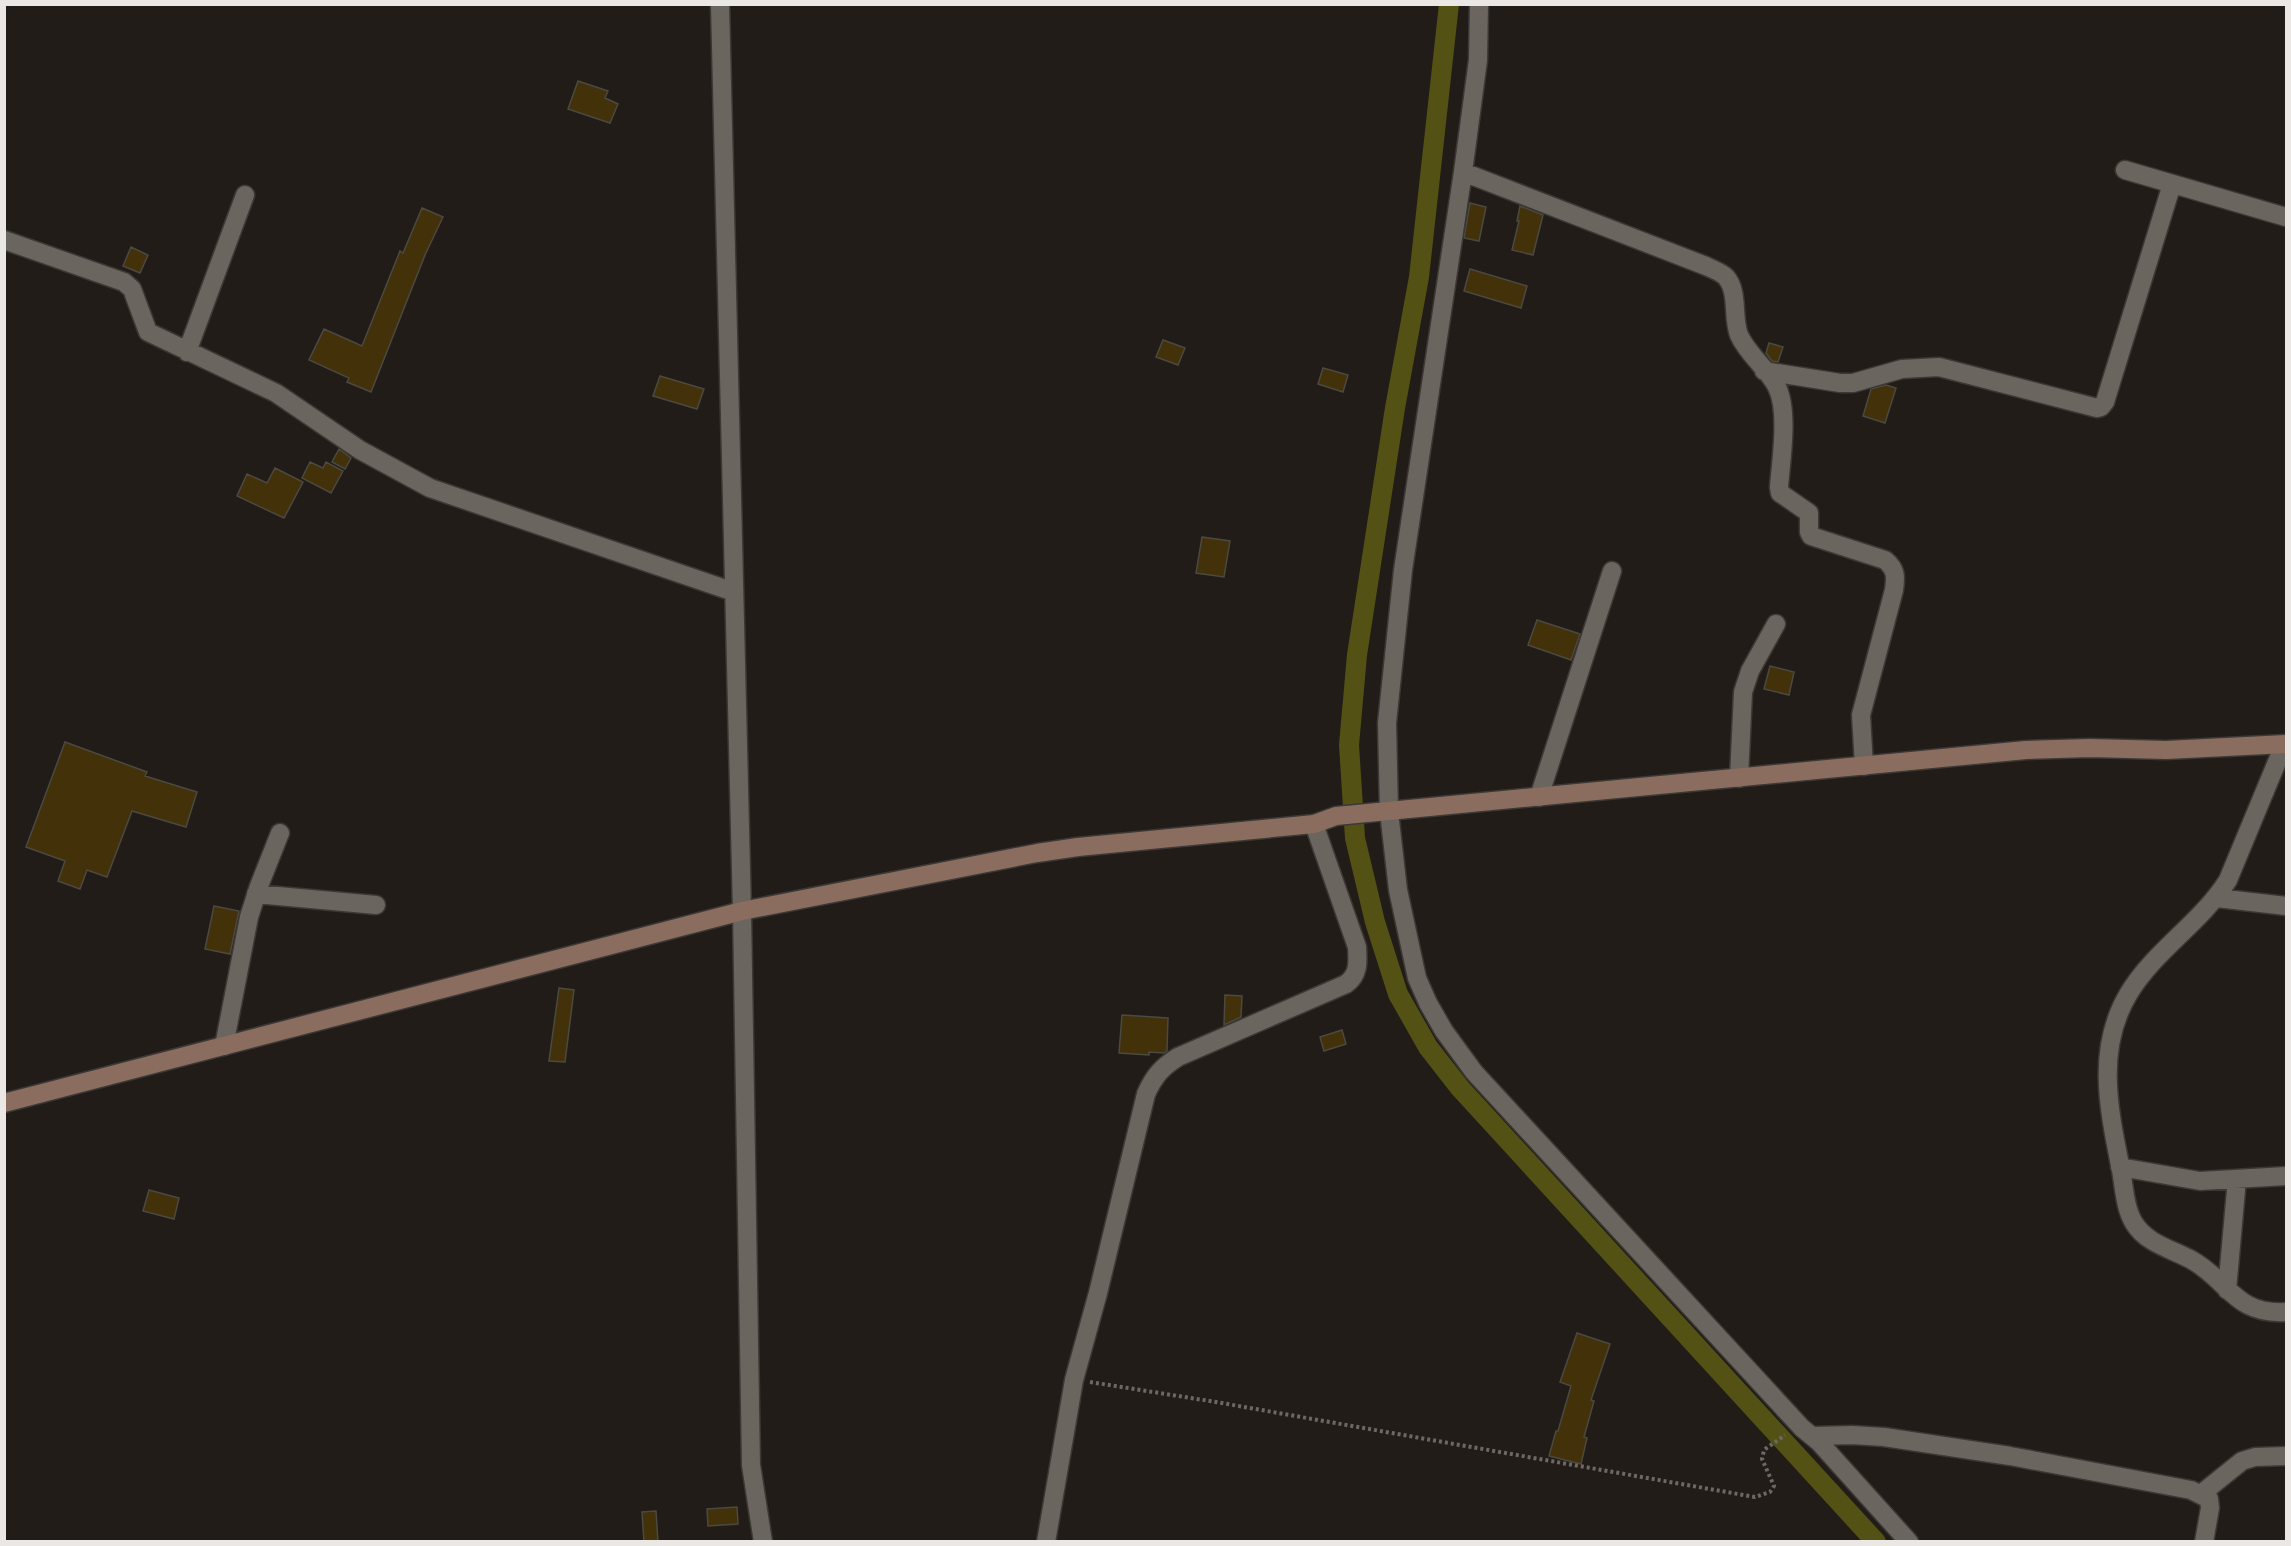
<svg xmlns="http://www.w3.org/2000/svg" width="2291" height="1546" font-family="'Source Serif 4',serif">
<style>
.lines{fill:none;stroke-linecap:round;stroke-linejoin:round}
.canal{stroke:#545115;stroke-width:20}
.building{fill:#423109;stroke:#4c4942;stroke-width:1.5}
.street-casing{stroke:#3c3835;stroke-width:21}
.secondary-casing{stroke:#3c3835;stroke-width:21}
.path{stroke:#6d6864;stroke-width:4;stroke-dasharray:3 3;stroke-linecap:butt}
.street{stroke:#6b655f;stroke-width:18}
.secondary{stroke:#8a6d5f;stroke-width:18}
</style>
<rect width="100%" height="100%" fill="#211c18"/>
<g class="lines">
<path class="canal" d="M1449,4l-30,273 -24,131 -38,247 -8,90 6,93 20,84 23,72 30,53 32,41 416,454"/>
</g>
<path class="building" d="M578,81l30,10 -3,7 13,6 -8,19 -42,-14z
M1470,203l16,4 -7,34 -15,-3z
M1520,206l23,9 -10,40 -21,-5 7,-29h-2z
M422,208l21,9 -18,38 -54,137 -24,-10 2,-4 -40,-18 15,-31 38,17 38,-95 3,2z
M131,247l17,8 -8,18 -17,-7z
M1470,269l57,17 -6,22 -57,-17z
M1163,340l22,8 -7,17 -22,-8z
M1769,343l14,4 -5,15 -6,-1 -6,-8z
M1323,368l25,7 -5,17 -25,-8z
M660,376l44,13 -7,20 -44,-13z
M1886,385l10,3 -11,35 -22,-7 8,-27z
M339,449l12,9 -6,11 -13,-7z
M310,462l13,6 3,-6 17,9 -12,22 -29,-15z
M275,468l28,14 -19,36 -47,-22 10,-22 20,9z
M1202,537l28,4 -6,36 -28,-4z
M1537,620l43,14 -9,26 -43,-15z
M1770,666l24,6 -5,23 -25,-6z
M65,742l82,30 -2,4 52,16 -11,35 -54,-16 -25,66 -20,-7 -7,19 -22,-8 7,-20 -39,-14z
M214,906l25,5 -9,43 -25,-5z
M559,988l15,2 -9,72 -16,-1z
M1225,995l17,1 -1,21 -17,8z
M1122,1015l46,3 -1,33 -3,2 -15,-1v3l-30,-2z
M1342,1030l4,14 -22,7 -4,-14z
M149,1190l30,8 -5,21 -31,-8z
M1577,1333l33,11 -19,56 3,1 -10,36 3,1 -6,26 -32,-8 7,-25h2l13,-45 -11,-4z
M737,1507l1,17 -30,2 -1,-17z
M656,1511l2,31h-14l-2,-30z"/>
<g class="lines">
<g class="street-casing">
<path id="street" d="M720,4l22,907 9,554 12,77
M1479,4l-1,56 -15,112 -60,398 -16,153 2,89 9,78 19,88 11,25 16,28 30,41 328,356 17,14 90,100
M2125,170l161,47
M1463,172l243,94c6,3 15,6 20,11 13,15 6,40 13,58 9,20 28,33 38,52 12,25 4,73 2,100l1,6 29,20v19l2,4 74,24c11,9 11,16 9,30l-33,125 3,51
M4,240l120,42 8,7 16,43 128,61 84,57 70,38 304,104
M187,352l58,-157
M1764,371l76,12h13l49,-14 37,-2 158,41 4,-1 4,-5 67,-218
M2284,745l-56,135c-27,43 -73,70 -99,113 -34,56 -20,117 -8,177 3,16 4,39 13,53 12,20 37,26 56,36 39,21 44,56 96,53
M1739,778l4,-86 7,-21 26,-47
M1539,797l73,-226
M256,894l120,11
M2217,898l69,8
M224,1046l25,-129 10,-31 21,-53
M2120,1167l80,14 86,-5
M2227,1290l10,-111
M1814,1436l38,-1 32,2 126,19 181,34 18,9 1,9 -6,34
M2201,1494l41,-33 13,-4 31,-1
M1046,1542l28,-162 24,-87 48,-199c8,-18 16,-27 32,-37l168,-73c13,-9 12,-22 11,-37l-43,-123"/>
</g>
<g class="secondary-casing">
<path id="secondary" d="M4,1103l738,-192 295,-58 41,-6 236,-23 22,-8 690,-66 64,-2 76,2 120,-6"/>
</g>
<path class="path" d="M1090,1382l126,20 539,95 15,-5 4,-6 -12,-27 2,-9 21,-15"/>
<use href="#street" class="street"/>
<use href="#secondary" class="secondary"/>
</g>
<rect width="2291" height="1546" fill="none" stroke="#ebe7e4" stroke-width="12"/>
</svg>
